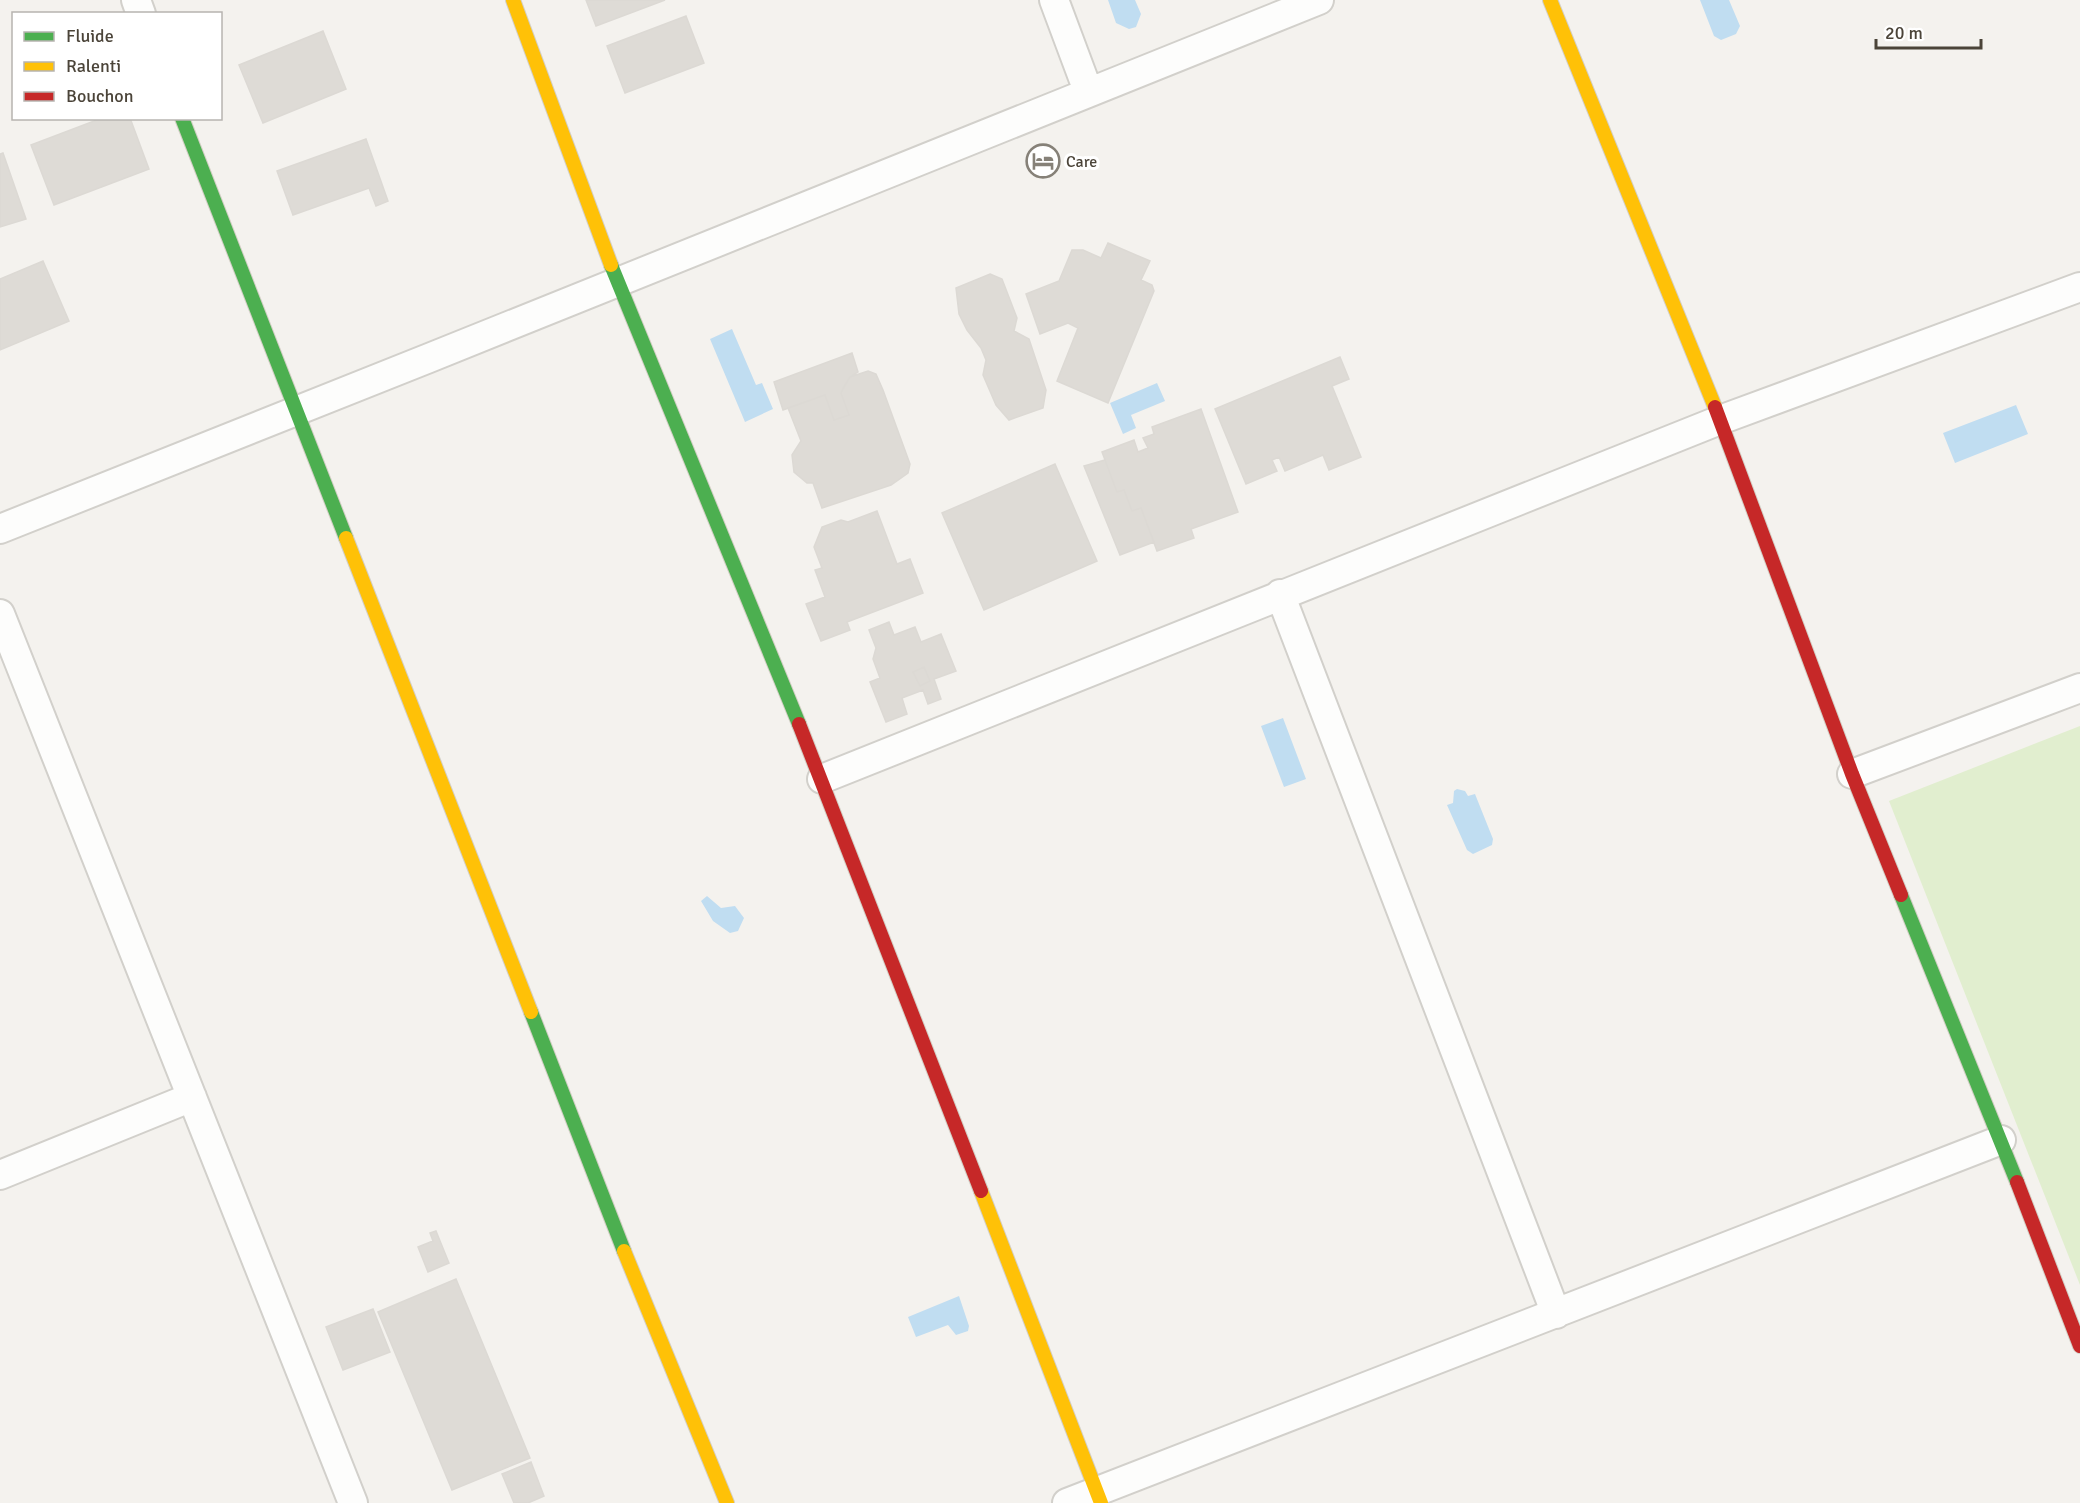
<svg xmlns="http://www.w3.org/2000/svg" width="2080" height="1503" font-family="Signika,sans-serif">
<style>
.green{fill:#e1eecf}
.water{fill:#c0ddf1}
.building{fill:#dedbd6;stroke:#dcd9d4;stroke-width:1.5;fill-rule:evenodd}
.lines{fill:none;stroke-linecap:round;stroke-linejoin:round}
.street-casing{stroke:#d2d0cb;stroke-width:32}
.fast-casing{stroke:#d3cfc5;stroke-width:16}
.slow-casing{stroke:#d3cfc5;stroke-width:16}
.jam-casing{stroke:#d3cfc5;stroke-width:16}
.street{stroke:#fdfdfc;stroke-width:28}
.fast{stroke:#4caf50;stroke-width:14}
.slow{stroke:#ffc107;stroke-width:14}
.jam{stroke:#c62828;stroke-width:14}
.labels{text-anchor:middle;stroke-width:6;stroke-linejoin:round;paint-order:stroke}
.poi-label{font-size:16px;fill:#4b4439;stroke:#fff;text-anchor:start}
</style>
<rect width="100%" height="100%" fill="#f4f2ee"/>
<path class="green" d="M2080,726v559l-191,-484z"/>
<path class="water" d="M1108,0h27l6,14 -5,13 -7,2 -13,-6z
M1700,0h29l11,26 -4,8 -15,6 -7,-4z
M732,329l24,56 6,-2 11,26 -28,13 -35,-83z
M1157,383l8,18 -34,14 5,13 -13,6 -13,-31z
M2016,405l12,29 -73,29 -12,-30z
M1283,718l23,61 -22,8 -23,-61z
M1457,789l8,2 3,5 7,-2 18,45 -1,6 -19,9 -6,-4 -20,-45 6,-2 1,-12z
M707,896l14,12 14,-2 9,12 -6,13 -8,2 -17,-12 -12,-20z
M959,1296l10,30 -1,5 -12,4 -8,-10 -32,12 -8,-20z"/>
<path class="building" d="M586,0h79l-69,26z
M686,16l18,47 -79,30 -18,-47z
M323,31l23,58 -83,34 -24,-58z
M102,118h28l19,51 -95,36 -23,-60z
M366,139l22,62 -12,5 -7,-18 -76,27 -16,-44z
M3,153l23,66 -26,8v-73z
M1108,243l42,18 -9,19 11,5 2,6 -46,112 -51,-22 21,-53 -10,-5 -28,11 -14,-40 33,-13 13,-31h11l18,8z
M43,261l26,60 -69,29v-71z
M990,274l12,5 15,39 -3,13 15,8 17,51 -3,18 -34,12 -13,-15 -13,-30 3,-15 -5,-12 -14,-18 -8,-16 -3,-26z
M852,353l6,19 -8,5 -9,16 8,22 -15,5 -9,-25 -42,15 -9,-28z
M1340,357l9,22 -17,7 29,71 -32,13 -6,-15 -38,16 -6,-14 -7,3 5,11 -31,13 -31,-75z
M868,371l8,3 7,16 27,74 -2,9 -17,12 -69,23 -9,-25h-6l-13,-11 -2,-17 9,-14 -13,-33 37,-13 9,25 15,-5 -8,-22 2,-5 7,-11z
M1201,409l37,103 -47,17 3,9 -37,13 -16,-43 -9,3 -8,-21 -7,2 -15,-40 32,-12 4,12 10,-4 -5,-10 11,-4 -2,-7z
M1105,460l12,32 7,-2 8,21 9,-3 13,34 -34,13 -36,-89z
M1055,464l42,97 -113,49 -42,-97z
M877,511l20,53 13,-5 13,34 -76,29 3,8 -29,11 -15,-37 19,-7 -10,-27 7,-2 -8,-21 8,-20 19,-7 7,2z
M889,622l5,13 21,-8 6,15 20,-8 15,37 -22,8 7,20 -13,5 -5,-14 -21,8 5,16 -21,8 -16,-40 10,-4 -7,-19 3,-11 -7,-18zM924,667l6,14 -10,5 -7,-14z
M924,667l6,14 -10,5 -7,-14z
M436,1231l13,32 -21,9 -10,-25 15,-6 -3,-8z
M456,1279l74,179 -78,32 -74,-178z
M373,1309l17,43 -47,18 -17,-43z
M531,1462l13,34 -16,7h-14l-12,-29z"/>
<g class="lines">
<g class="street-casing">
<path id="street" d="M136,0l5,14
M1054,0l34,91
M0,529c441,-173 878,-355 1319,-529
M1280,594l276,720
M0,614l353,889
M1852,774l228,-86
M822,779l898,-359 360,-133
M0,1175l192,-78
M1067,1503l934,-363"/>
</g>
<g class="fast-casing">
<path id="fast" d="M182,118l164,420
M611,265l188,459
M1901,895l116,287
M531,1012l93,239"/>
</g>
<g class="slow-casing">
<path id="slow" d="M513,0l98,265
M1550,0l165,407
M346,538l185,474
M981,1191l120,312
M624,1251l103,252"/>
</g>
<g class="jam-casing">
<path id="jam" d="M1715,407l137,367 49,121
M799,724l182,467
M2017,1182l63,164"/>
</g>
<use href="#street" class="street"/>
<use href="#fast" class="fast"/>
<use href="#slow" class="slow"/>
<use href="#jam" class="jam"/>
</g>
<defs>
<g id="hotel-ring" transform="scale(1.725)"><circle r="9.5" fill="#fff" stroke="#868178" stroke-width="1.5"/><path d="M-6-4.5h1.5V1H6V5H4.5V3h-9V5H-6ZM-4 0a1.8 1.8 0 1 1 3.6 0ZM.5 0V-2.5h3Q6-2.5 6 0Z" fill="#868178"/></g>
</defs>
<g fill-rule="evenodd">
<use href="#hotel-ring" x="1043" y="161"/>
</g>
<g class="labels">
<g class="poi-label">
<text x="1066" y="167">Care</text>
</g>
</g>
<rect x="12" y="12" width="210" height="108" fill="#ffffff" stroke="#b7b4b0" stroke-width="1.5"/>
<rect x="24" y="32" width="30" height="9" fill="#4caf50" stroke="#b7b4b0" stroke-width="1.5"/>
<text x="66" y="42" font-size="18" fill="#4b4439">Fluide</text>
<rect x="24" y="62" width="30" height="9" fill="#ffc107" stroke="#b7b4b0" stroke-width="1.5"/>
<text x="66" y="72" font-size="18" fill="#4b4439">Ralenti</text>
<rect x="24" y="92" width="30" height="9" fill="#c62828" stroke="#b7b4b0" stroke-width="1.5"/>
<text x="66" y="102" font-size="18" fill="#4b4439">Bouchon</text>
<path d="M1876 39v9h105v-9" fill="none" stroke="#4b4439" stroke-width="3"/>
<text x="1885" y="39" font-size="18" fill="#4b4439" stroke="#ffffff" stroke-width="4.5" paint-order="stroke">20 m</text>
</svg>
